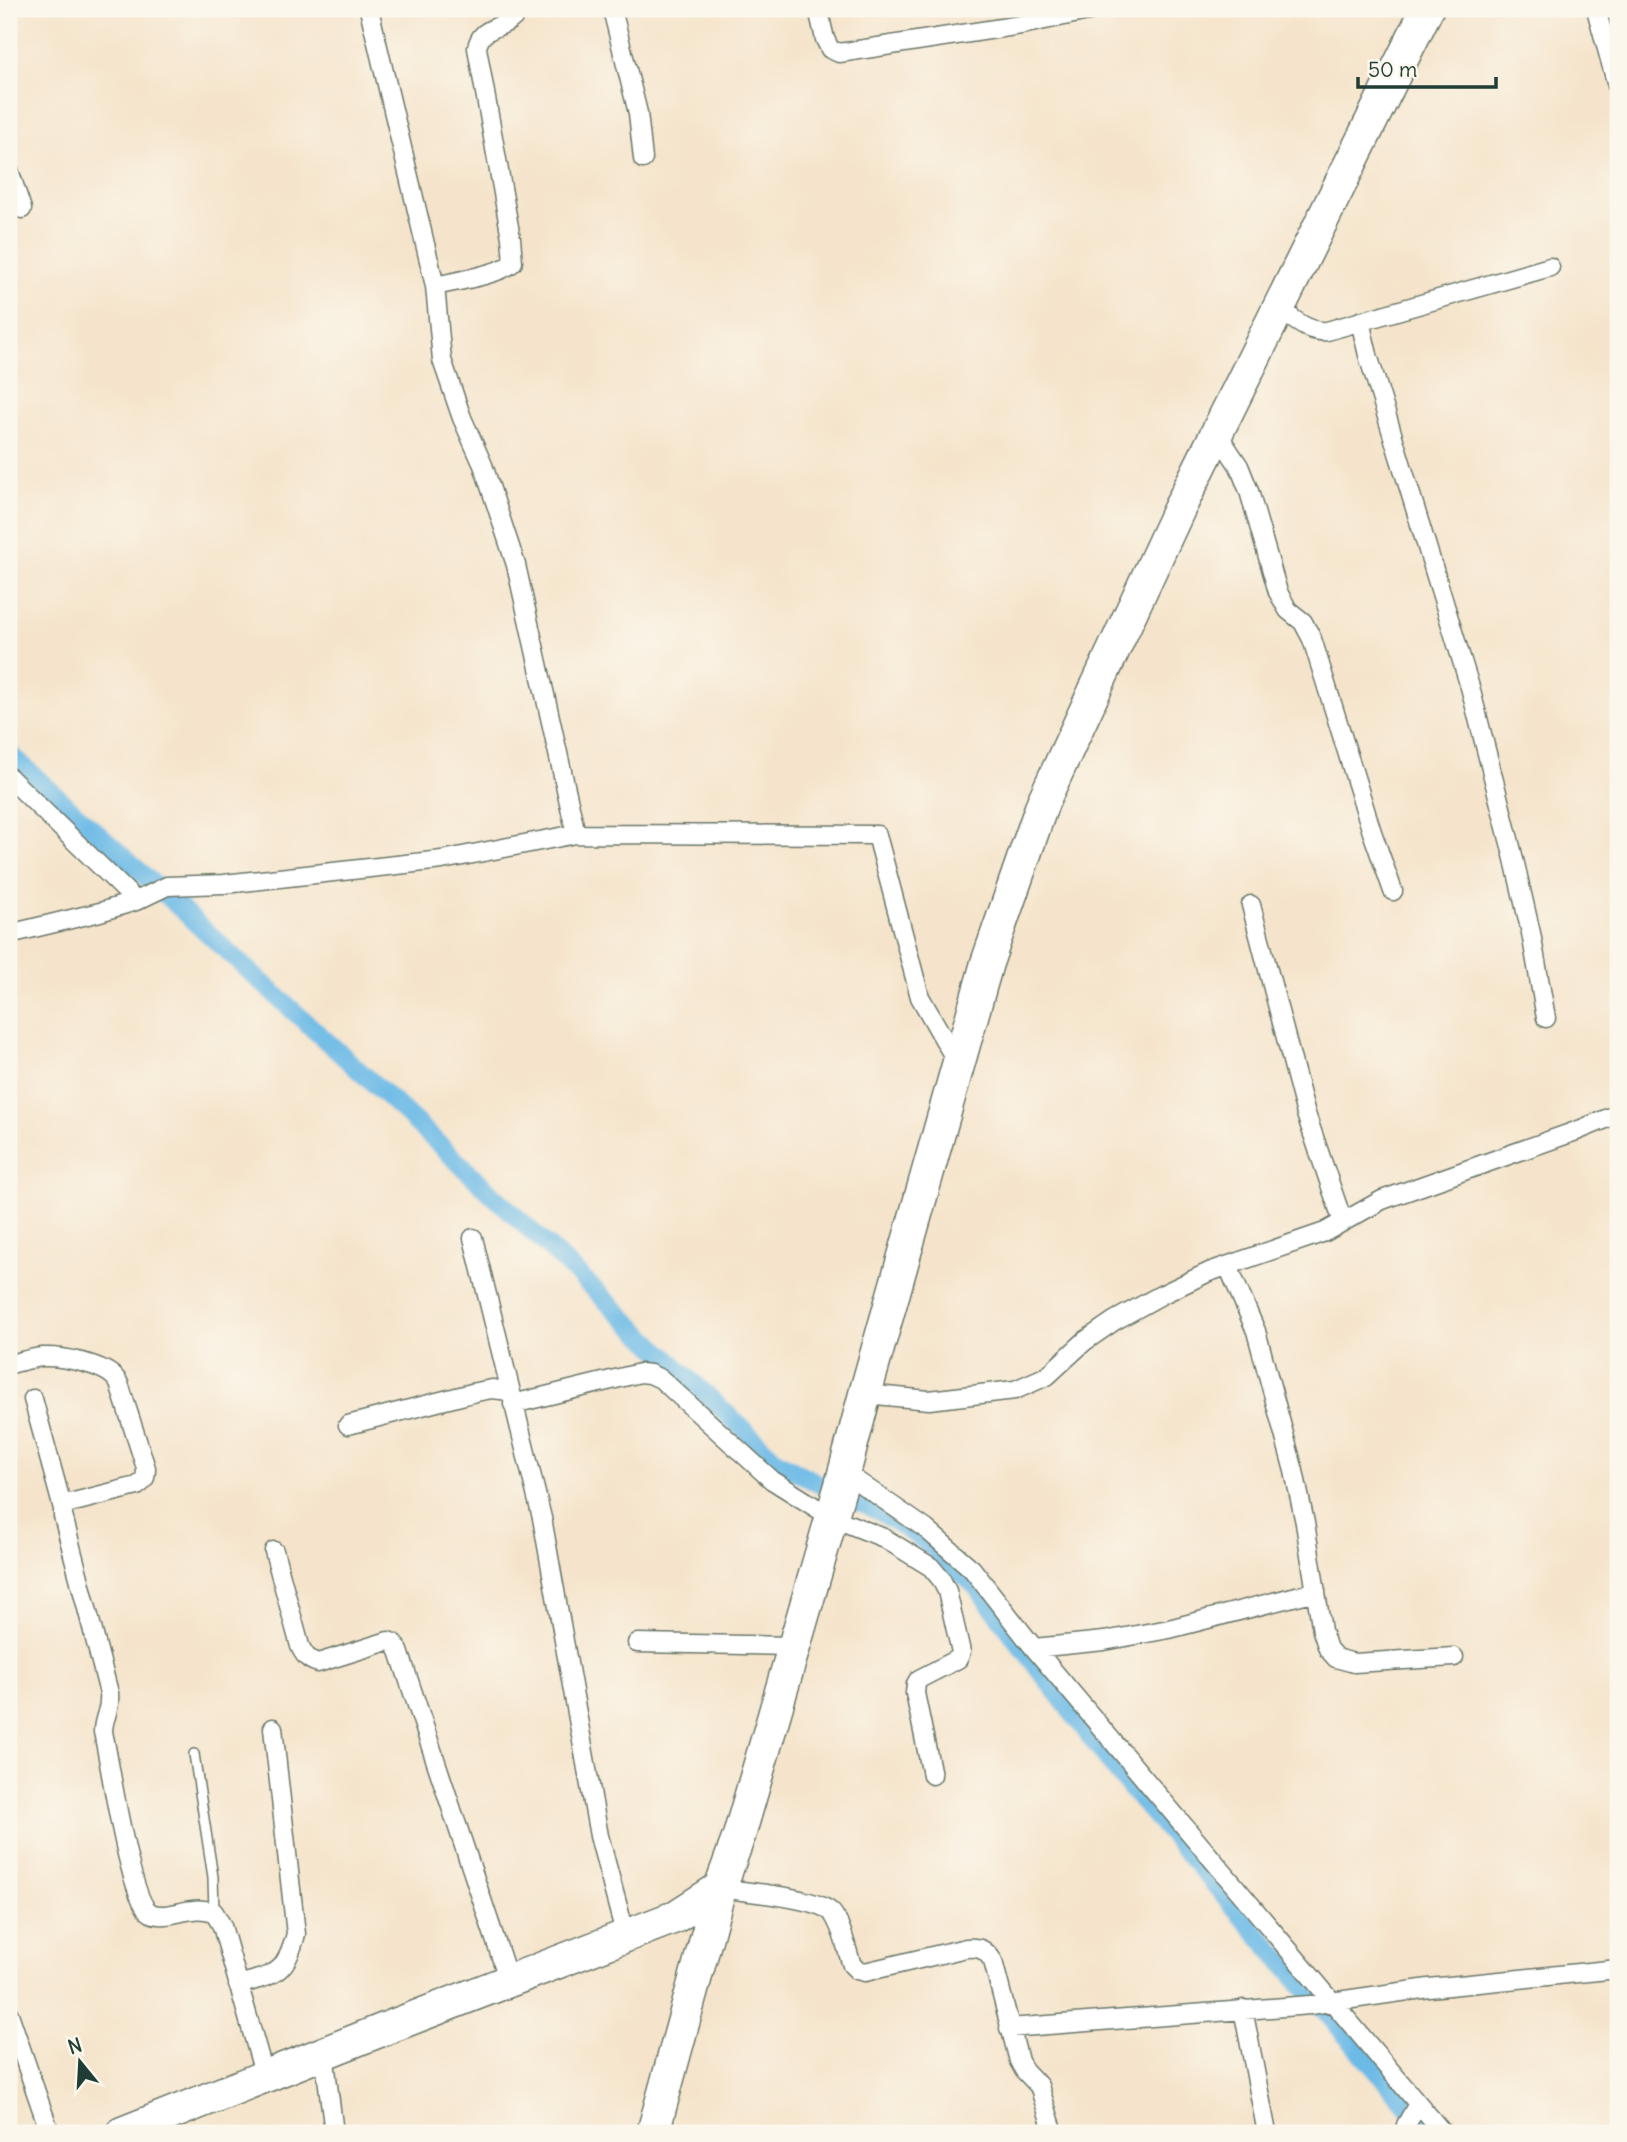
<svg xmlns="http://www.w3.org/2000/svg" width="1627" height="2142" font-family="Delius,sans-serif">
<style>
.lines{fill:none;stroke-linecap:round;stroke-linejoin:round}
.canal{stroke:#6cbae6;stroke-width:19}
.lane-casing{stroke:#6a7769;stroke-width:12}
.street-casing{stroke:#6a7769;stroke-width:21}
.highway-casing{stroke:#6a7769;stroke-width:35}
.lane{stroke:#fff;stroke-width:9}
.street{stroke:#fff;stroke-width:18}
.highway{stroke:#fff;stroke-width:32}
</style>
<rect width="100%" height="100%" fill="#fbf7ec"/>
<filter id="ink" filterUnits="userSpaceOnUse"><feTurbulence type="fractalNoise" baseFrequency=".0143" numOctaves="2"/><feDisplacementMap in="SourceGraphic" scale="14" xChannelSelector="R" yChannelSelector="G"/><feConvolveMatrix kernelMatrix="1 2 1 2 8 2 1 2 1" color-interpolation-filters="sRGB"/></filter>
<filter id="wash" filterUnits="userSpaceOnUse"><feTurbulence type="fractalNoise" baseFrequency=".00686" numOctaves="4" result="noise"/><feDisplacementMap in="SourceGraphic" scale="28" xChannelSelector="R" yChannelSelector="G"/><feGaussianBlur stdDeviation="1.57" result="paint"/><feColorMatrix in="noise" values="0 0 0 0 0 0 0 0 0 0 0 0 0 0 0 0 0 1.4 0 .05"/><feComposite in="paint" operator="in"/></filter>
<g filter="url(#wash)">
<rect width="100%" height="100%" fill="#f5e4cb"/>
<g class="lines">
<path class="canal" d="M9,753l388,352 379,355 43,24 60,27 43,28 54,47 145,191 310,356"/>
</g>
</g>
<g filter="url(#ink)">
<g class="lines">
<g class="lane-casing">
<path id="lane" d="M194,1754l19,123 1,35"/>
</g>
<g class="street-casing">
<path id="street" d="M369,9l66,277 7,74 20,58 21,47 33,100 60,269
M612,9l26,104 5,46
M818,9l7,30 5,10 9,4 182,-28 77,-16
M1596,9l22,80
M9,170l13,39
M435,286c17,-4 68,-12 78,-24l-2,-24 -34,-190c4,-26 33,-17 42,-39
M1279,309c15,10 29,24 48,22l223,-64
M1360,321l8,34 102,332 43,168 18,78 15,85
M1217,433l22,33 10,25 29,101 10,18 15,12 9,17 60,193 21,59
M9,777l127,124
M1251,905l55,209 37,108
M9,934l91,-22 36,-11 31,-15 57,-2 218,-24 134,-26 301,1 43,162 38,67
M473,1238l69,280 57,318 27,101
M1228,1266l28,65 38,140 11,52 17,108 6,18 8,9 18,5 100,-6
M9,1364c11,-2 22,-6 33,-7 19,-1 62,7 74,22 3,3 4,7 5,11l25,78c0,9 -1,13 -9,18l-71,18 -3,5v7l46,177c2,19 -6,23 -6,39 7,29 26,169 48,181 12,6 29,-2 42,-3 7,-1 14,0 21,2l8,14 43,151
M865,1394l64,6 86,-10 32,-14 38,-35 29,-20 47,-26 48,-23 116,-40 57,-32 197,-70 39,-16
M33,1399l30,110
M513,1404l127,-31 10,1 11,5 111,101 59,37 53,21 47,29 10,12 6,12 14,61 -3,7 -39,20 -3,5 -1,9 17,82
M348,1425l128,-33 16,-3 18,2
M844,1472l82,57 46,40 62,79 409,485
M274,1551l26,95c4,9 8,14 18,17l70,-22 6,2 5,8 110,330
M637,1643l156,3
M1034,1648l70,-7 65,-12 147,-38
M720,1888c23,4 99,9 112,25 11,14 14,36 20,52l5,5 8,2 101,-24c14,-1 19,1 27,13l26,100 5,9 15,16 15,47
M238,1985c39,-11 47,-11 58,-51l-23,-206
M1243,2009l24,124
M9,2014l41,119
M1009,2028l301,-23 119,-17 189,-19
M324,2053l10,80
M1405,2133l1,-8 12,-21"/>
</g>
<g class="highway-casing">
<path id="highway" d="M122,2133l270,-107 283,-109 45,-29
M653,2133l67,-245 19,-52 102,-351 24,-91 122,-431 56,-161 136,-293 248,-500"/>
</g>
<use href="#lane" class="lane"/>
<use href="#street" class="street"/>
<use href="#highway" class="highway"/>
</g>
</g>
<rect width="1627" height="2142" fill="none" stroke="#fbf7ec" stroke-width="35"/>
<g transform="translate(80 2062) rotate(342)" stroke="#fbf7ec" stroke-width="5" paint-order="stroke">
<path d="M0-5L12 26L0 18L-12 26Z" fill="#1f3d34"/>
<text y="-10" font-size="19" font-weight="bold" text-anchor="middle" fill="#1f3d34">N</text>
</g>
<path d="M1358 77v10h138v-10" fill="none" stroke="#1f3d34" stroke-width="3.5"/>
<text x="1368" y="77" font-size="21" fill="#1f3d34" stroke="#fbf7ec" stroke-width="5" paint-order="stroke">50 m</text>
</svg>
